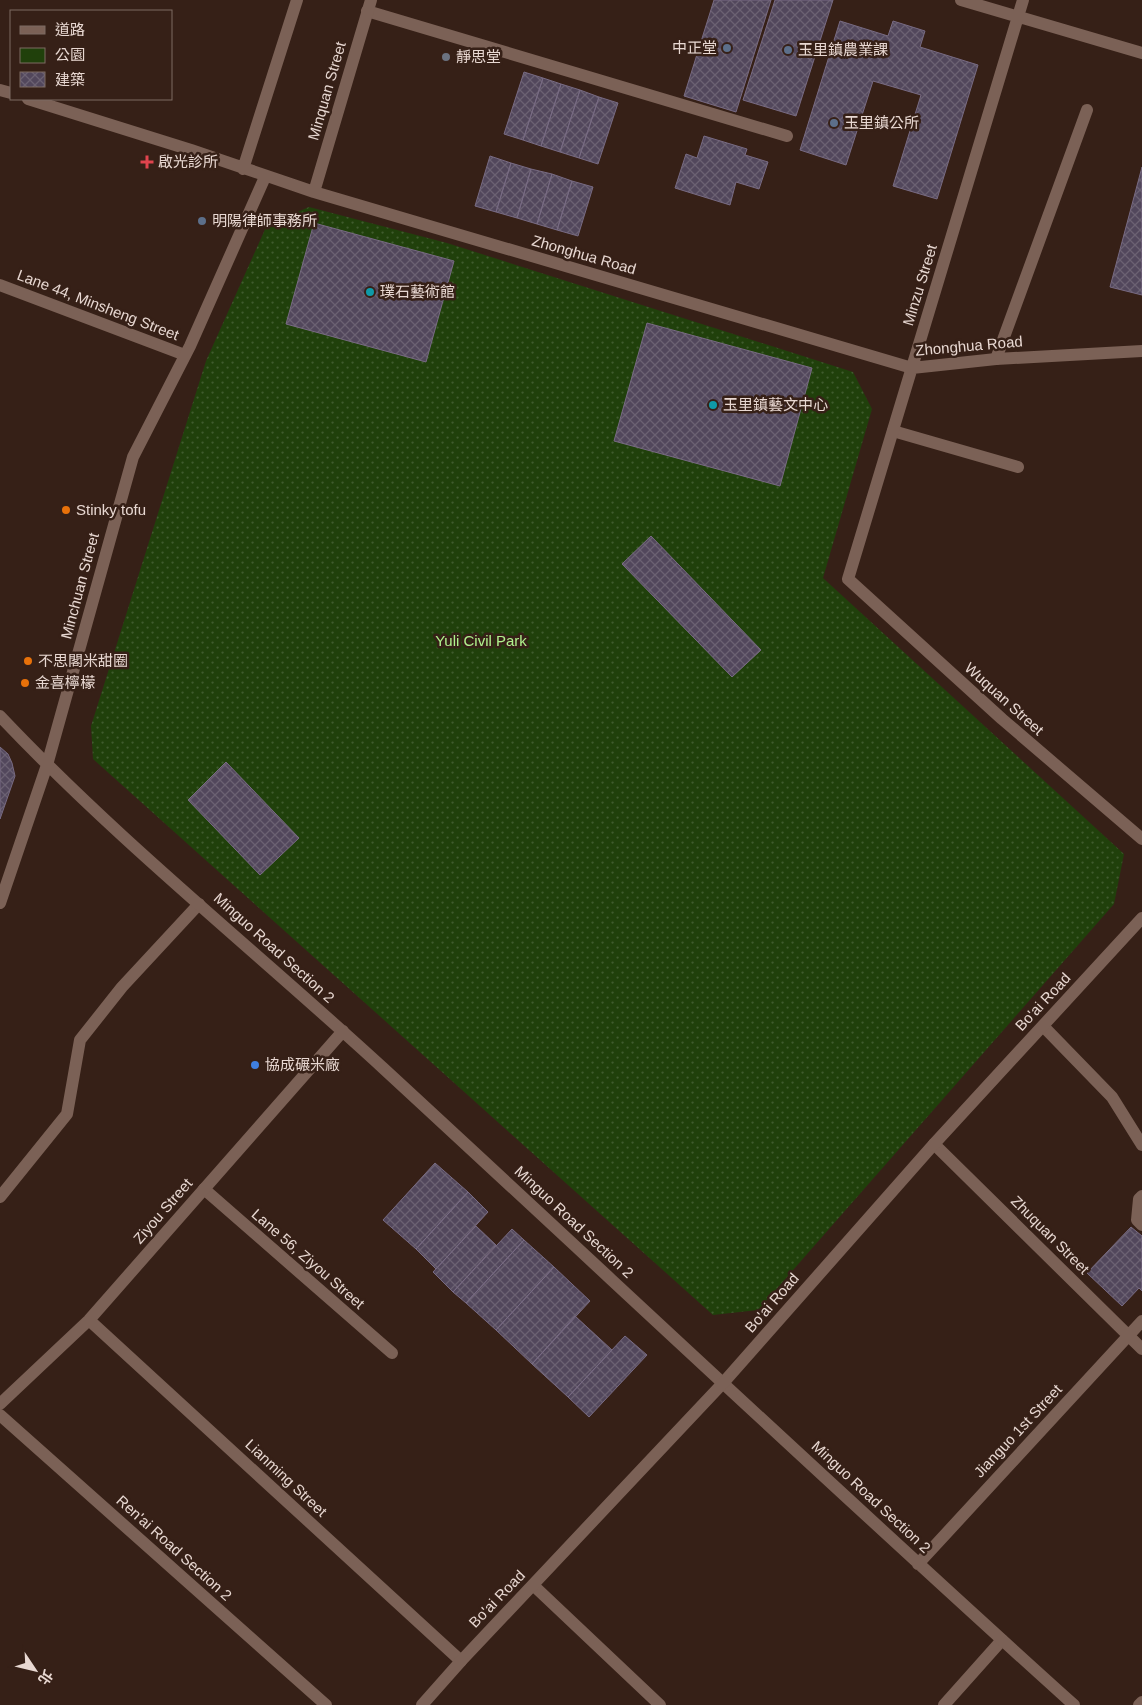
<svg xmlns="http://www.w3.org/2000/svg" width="1142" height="1705" font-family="Helvetica,'Noto Sans TC',sans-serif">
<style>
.green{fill:url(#green-dots)}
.building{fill:url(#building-cross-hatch);stroke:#786b83}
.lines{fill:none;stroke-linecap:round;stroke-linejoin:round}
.lane{stroke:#7b6156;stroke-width:12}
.street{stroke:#7b6156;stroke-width:12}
.secondary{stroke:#7b6156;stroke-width:12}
.service-dot{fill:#5c6f8a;stroke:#362017;stroke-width:2}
.worship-dot{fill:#6b7280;stroke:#362017;stroke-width:2}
.health-dot{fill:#e0444e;stroke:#362017;stroke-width:2}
.culture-dot{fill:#0f9aa8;stroke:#362017;stroke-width:2}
.food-dot{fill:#e8710a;stroke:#362017;stroke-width:2}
.shop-dot{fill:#3f7fe0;stroke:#362017;stroke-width:2}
.labels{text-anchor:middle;stroke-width:5;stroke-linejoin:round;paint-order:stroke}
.poi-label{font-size:15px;fill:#e8d8d2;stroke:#362017;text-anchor:start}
.street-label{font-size:15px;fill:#e8d8d2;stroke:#362017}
.park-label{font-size:15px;fill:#b0f28d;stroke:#362017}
</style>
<defs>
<pattern id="green-dots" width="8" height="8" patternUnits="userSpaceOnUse" patternTransform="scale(1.25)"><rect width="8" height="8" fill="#20400b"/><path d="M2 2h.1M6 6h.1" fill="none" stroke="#405b2e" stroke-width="1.8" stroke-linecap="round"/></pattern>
<pattern id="building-cross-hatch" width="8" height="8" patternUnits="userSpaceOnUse" patternTransform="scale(1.25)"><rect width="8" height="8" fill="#52475c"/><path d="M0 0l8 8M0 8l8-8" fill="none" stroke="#6b6172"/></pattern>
</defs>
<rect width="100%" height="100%" fill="#362017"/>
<path class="green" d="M309,207l138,36 406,129 19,37 -49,169 301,276 -10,50 -356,406 -45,5 -620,-556 -2,-33 115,-365 61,-136z"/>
<path class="building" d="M714,0h57l-35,112 -52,-16z
M775,0h58l-37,116 -53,-16z
M840,21l48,15 5,-15 32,10 -5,16 58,18 -41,134 -44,-13 28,-91 -48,-14 -27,84 -46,-15z
M524,72l19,6 -20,62 -19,-6z
M543,78l18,6 -20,62 -18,-6z
M561,84l19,6 -20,62 -19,-6z
M580,90l19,7 -20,61 -19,-6z
M599,97l19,6 -20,61 -19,-6z
M704,136l43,13 -2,6 23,7 -9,27 -23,-7 -6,23 -55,-17 11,-34 11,4z
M490,156l21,7 -15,49 -21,-6z
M511,163l20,6 -14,49 -21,-6z
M1142,167v128l-32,-8z
M531,169l21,5 -15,50 -20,-6z
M552,174l20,7 -15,49 -20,-6z
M572,181l21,6 -15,49 -21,-6z
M314,223l140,38 -28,101 -140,-38z
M647,323l165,45 -32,118 -166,-45z
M651,536l110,114 -29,27 -110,-113z
M0,747l8,7 4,9 3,13 -15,43z
M226,762l73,76 -39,37 -72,-75z
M435,1163l33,29 -52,57 -33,-29z
M468,1192l20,20 -52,57 -20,-20z
M476,1226l20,19 -43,47 -20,-20z
M1131,1227l11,9v55l-3,-3 -17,18 -35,-33z
M512,1229l12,11 -58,63 -13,-11z
M524,1240l30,27 -58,63 -30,-27z
M554,1267l36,34 -58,63 -36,-34z
M575,1316l37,34 -44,47 -36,-33z
M625,1336l22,19 -58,62 -21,-20z"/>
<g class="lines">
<path class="lane" d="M367,11l420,125
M0,285l185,70
M996,359l91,-249
M893,431l125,36
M1043,1026l69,71 30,48
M204,1189l188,164
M1142,1196l-3,3 -2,21 5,5
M0,1197l67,-83 13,-74 42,-53 77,-83
M533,1585l127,120
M944,1705l58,-65"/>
<path class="street" d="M961,0l181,53
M1023,0l-175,579 154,140 140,120
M0,90l11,3
M28,99l163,51 123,42 598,176 84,-9 146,-8
M243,169l54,-169
M314,192l57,-192
M0,716c119,126 256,235 383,352 231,213 459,428 691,637
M0,903l47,-138 86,-308 57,-111 75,-169
M934,1144l208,205
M89,1320l372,341
M0,1404l89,-84 254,-289
M0,1415l326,290
M918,1564l224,-243
M1139,1705l3,-3"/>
<path class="secondary" d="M422,1705l39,-44 263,-279 210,-238 208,-226"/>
</g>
<g class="service-dot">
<circle cx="727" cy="48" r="5"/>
<circle cx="788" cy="50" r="5"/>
<circle cx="834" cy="123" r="5"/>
<circle cx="202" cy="221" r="5"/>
</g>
<circle class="worship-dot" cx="446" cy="57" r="5"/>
<path class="health-dot" d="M144.5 154.5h5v5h5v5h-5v5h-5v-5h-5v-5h5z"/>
<g class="culture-dot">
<circle cx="370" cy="292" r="5"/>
<circle cx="713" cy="405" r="5"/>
</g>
<g class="food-dot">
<circle cx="66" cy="510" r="5"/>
<circle cx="28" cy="661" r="5"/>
<circle cx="25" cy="683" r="5"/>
</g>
<circle class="shop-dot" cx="255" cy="1065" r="5"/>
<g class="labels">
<g class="poi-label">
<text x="717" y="53" text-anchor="end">中正堂</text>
<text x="798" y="55">玉里鎮農業課</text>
<text x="456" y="62">靜思堂</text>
<text x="844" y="128">玉里鎮公所</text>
<text x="158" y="167">啟光診所</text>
<text x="212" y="226">明陽律師事務所</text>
<text x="380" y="297">璞石藝術館</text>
<text x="723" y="410">玉里鎮藝文中心</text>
<text x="76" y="515">Stinky tofu</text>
<text x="38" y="666">不思閣米甜圈</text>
<text x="35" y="688">金喜檸檬</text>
<text x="265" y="1070">協成碾米廠</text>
</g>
<g class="street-label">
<text transform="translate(327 91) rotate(-74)" y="5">Minquan Street</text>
<text transform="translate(584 255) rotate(16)" y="5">Zhonghua Road</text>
<text transform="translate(920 285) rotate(-73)" y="5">Minzu Street</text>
<text transform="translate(98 305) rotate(21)" y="5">Lane 44, Minsheng Street</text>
<text transform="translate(969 346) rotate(-5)" y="5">Zhonghua Road</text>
<text transform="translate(80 586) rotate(-75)" y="5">Minchuan Street</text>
<text transform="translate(1004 699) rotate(42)" y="5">Wuquan Street</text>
<text transform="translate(274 948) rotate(42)" y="5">Minguo Road Section 2</text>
<text transform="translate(1043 1002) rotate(-47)" y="5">Bo'ai Road</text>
<text transform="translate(163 1211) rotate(-49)" y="5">Ziyou Street</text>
<text transform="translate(574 1222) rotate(43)" y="5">Minguo Road Section 2</text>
<text transform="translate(1050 1235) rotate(45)" y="5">Zhuquan Street</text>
<text transform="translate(308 1259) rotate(41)" y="5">Lane 56, Ziyou Street</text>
<text transform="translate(772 1303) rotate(-49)" y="5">Bo'ai Road</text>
<text transform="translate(1018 1431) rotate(-47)" y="5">Jianguo 1st Street</text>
<text transform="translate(286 1478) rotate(43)" y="5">Lianming Street</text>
<text transform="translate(871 1497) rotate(43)" y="5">Minguo Road Section 2</text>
<text transform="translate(174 1548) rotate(42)" y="5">Ren'ai Road Section 2</text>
<text transform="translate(497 1599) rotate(-46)" y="5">Bo'ai Road</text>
</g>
<g class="park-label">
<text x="481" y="646">Yuli Civil Park</text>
</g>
</g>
<rect x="10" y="10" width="162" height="90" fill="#362017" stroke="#7d6a62"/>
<rect x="20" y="26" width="25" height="8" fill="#7b6156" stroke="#7d6a62"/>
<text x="55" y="35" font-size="15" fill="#e8d8d2">道路</text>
<rect x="20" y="48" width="25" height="15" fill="#20400b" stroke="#7d6a62"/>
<text x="55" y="60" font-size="15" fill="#e8d8d2">公園</text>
<rect x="20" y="72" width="25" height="15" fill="url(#building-cross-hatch)" stroke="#7d6a62"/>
<text x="55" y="85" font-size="15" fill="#e8d8d2">建築</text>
<g transform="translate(35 1670) rotate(125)" stroke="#362017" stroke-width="4" paint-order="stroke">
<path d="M0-4L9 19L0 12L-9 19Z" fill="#e8d8d2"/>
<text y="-8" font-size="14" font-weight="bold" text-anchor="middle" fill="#e8d8d2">北</text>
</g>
</svg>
